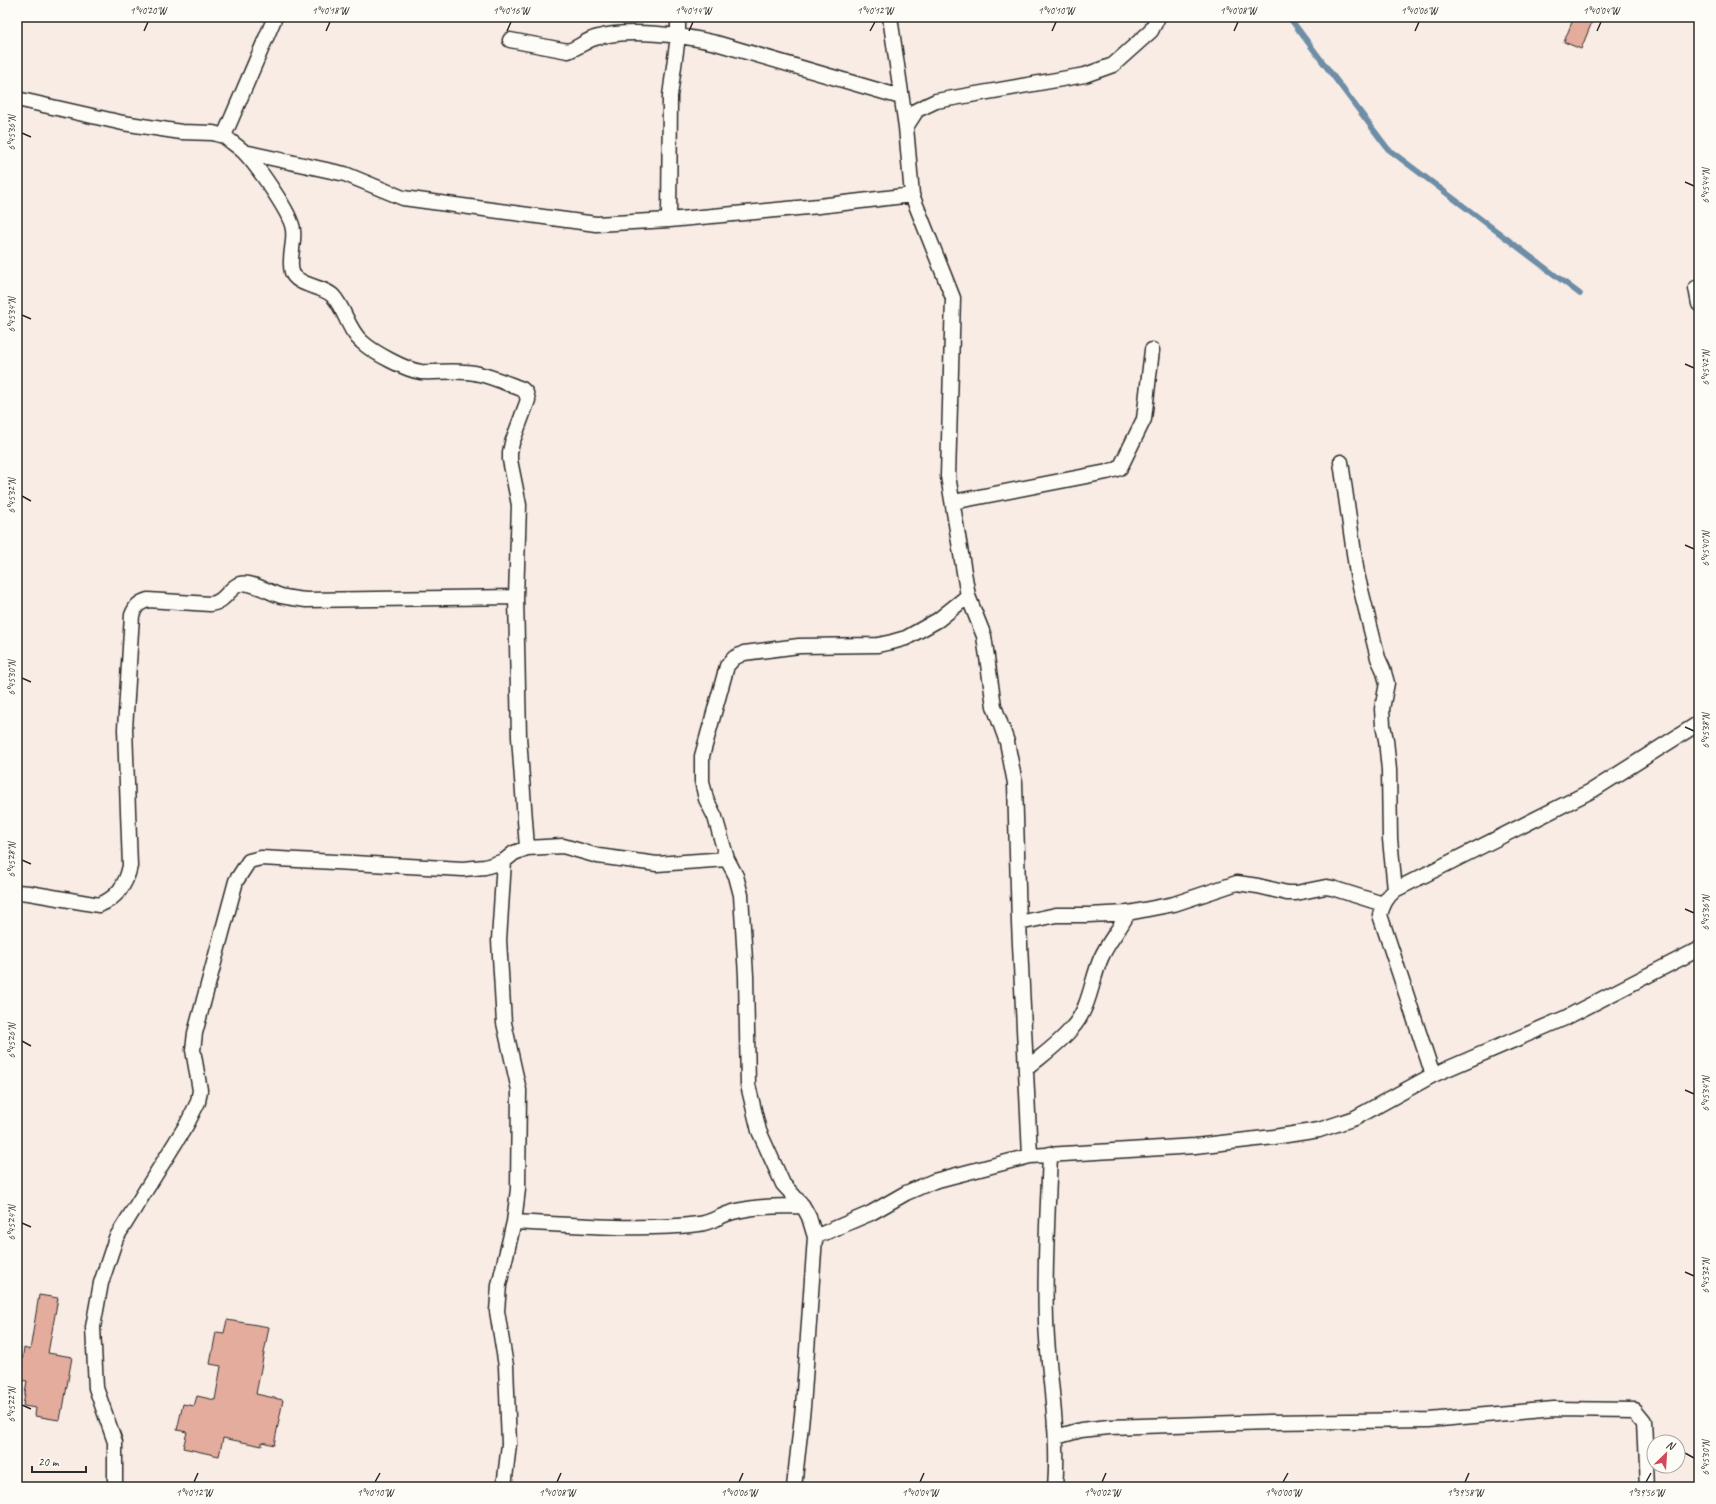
<svg xmlns="http://www.w3.org/2000/svg" width="1716" height="1504" font-family="Caveat,sans-serif">
<style>
.lines{fill:none;stroke-linecap:round;stroke-linejoin:round}
.stream{stroke:#6e8da6;stroke-width:5.5}
.building{fill:#e4ac9d;stroke:#2b2b2b}
.minor-casing{stroke:#2b2b2b;stroke-width:17}
.minor{stroke:#fdfcf7;stroke-width:14}
.ticks{fill:none;stroke:#2b2b2b;stroke-width:1.5}
.neatline{fill:none;stroke:#2b2b2b;stroke-width:1.5}
.ticks-label{font-size:10px;text-anchor:middle;fill:#2b2b2b}
</style>
<rect width="100%" height="100%" fill="#f8ece5"/>
<filter id="ink" filterUnits="userSpaceOnUse"><feTurbulence type="fractalNoise" baseFrequency=".025" numOctaves="2"/><feDisplacementMap in="SourceGraphic" scale="8" xChannelSelector="R" yChannelSelector="G"/><feConvolveMatrix kernelMatrix="1 2 1 2 8 2 1 2 1" color-interpolation-filters="sRGB"/></filter>
<g filter="url(#ink)">
<g class="lines">
<path class="stream" d="M1289,17l99,132 192,145"/>
</g>
<path class="building" d="M1574,17h20l-13,32 -17,-7z
M39,1295l19,3 -10,55 24,4 -9,52h-2l-2,11 -24,-4 1,-8 -13,-2 4,-25 -8,-1 5,-32 6,2z
M227,1320l42,7 -13,67 27,6 -9,45 -12,-3v4l-39,-8 -4,18 -36,-8 4,-16 -10,-2 6,-26 11,2 3,-10 18,4 6,-34 -11,-2 6,-32 8,1z"/>
<g class="lines">
<g class="minor-casing">
<path id="minor" d="M275,17l-51,119c6,5 13,10 19,15 12,12 49,63 50,79 2,13 -5,29 -1,42 4,14 32,14 41,24 12,13 15,34 29,46 12,11 44,28 59,30 19,1 39,-3 58,2 14,3 29,10 43,15l4,4 2,7 -16,43 -2,9v8l9,45 -3,92 3,140 8,111
M890,17l16,110
M510,40l58,11c10,-3 17,-10 27,-13 32,-10 88,-3 121,5l185,54
M17,99l106,24 58,9 32,1 11,3
M244,152l101,22 58,24 193,26 73,-4 150,-14 93,-11
M669,220l1,-124 8,-60v-19
M1696,288l3,16
M1341,462l16,112 21,84 5,11 4,14 -5,26 1,16 3,15 3,30 1,69 5,51
M953,502l154,-30 13,-4 24,-49 8,-69
M968,596l16,40 10,70 13,36 8,41 4,140 11,233
M504,861l-5,79 5,83 15,67 -1,99 -4,33 -15,63 -2,26 9,55 3,78 -5,43
M17,892l12,1 70,12c18,-7 27,-20 31,-39l-5,-137 7,-114c4,-9 6,-12 16,-15l62,4c16,-2 18,-16 30,-20 11,-3 31,9 41,12 9,2 17,3 25,4l210,-3
M1019,923l37,-8h32l40,-2 46,-9 63,-21 21,3 29,7h9l30,-6 6,1 51,16
M1026,1069c15,-13 33,-25 46,-41 18,-20 19,-47 29,-70 7,-16 19,-29 27,-45
M1433,1075l-53,-160c3,-11 6,-17 15,-25l198,-100 106,-67
M1050,1154c-2,56 -6,111 -4,167 2,55 14,110 9,166
M514,1222c60,3 125,9 185,2 12,-1 22,-9 34,-12 23,-6 46,-6 70,-6
M815,1237l56,-24 35,-20 28,-12 96,-25 165,-10 79,-9 45,-7 36,-12 78,-43 132,-57 134,-69
M1056,1437l25,-7 28,-3 160,-5 160,-2 125,-11 81,1 9,11 3,66
M115,1487v-45l-19,-54 -3,-61 8,-44 15,-45 71,-114 11,-22 2,-12 -7,-40 2,-17 41,-152 13,-20 12,-3 202,11 22,-2 19,-6 10,-8 13,-5 36,-2 35,10 59,8 70,-5
M794,1487l9,-80 12,-170 -6,-20 -6,-11 -20,-22 -24,-53 -11,-46 -2,-109 -5,-81 -5,-19 -9,-17 -12,-42 -9,-18 -4,-18v-25l25,-90 7,-8 10,-5 55,-7 79,-1 14,-3 14,-4 32,-18 30,-24 -20,-120 5,-178 -41,-103 -6,-68 11,-17 19,-9 149,-26 28,-10 38,-34 7,-14"/>
</g>
<use href="#minor" class="minor"/>
</g>
</g>
<path class="ticks" d="M144,31l4,-9M326,31l4,-9M507,31l4,-9M689,31l4,-9M870,31l5,-9M1052,31l4,-9M1234,31l4,-9M1415,31l4,-9M1597,31l4,-9M22,133l9,4M1685,182l9,4M22,315l9,4M1685,364l9,4M22,496l9,5M1685,545l9,4M22,678l9,4M1685,727l9,4M22,860l9,4M1685,909l9,4M22,1041l9,5M1685,1090l9,4M22,1223l9,4M1685,1272l9,4M22,1405l9,4M1685,1453l9,5M194,1482l4,-9M375,1482l5,-9M557,1482l4,-9M739,1482l4,-9M920,1482l4,-9M1102,1482l4,-9M1283,1482l5,-9M1465,1482l4,-9M1646,1482l5,-9"/>
<rect width="1716" height="1504" fill="none" stroke="#fdfcf7" stroke-width="44"/>
<g transform="translate(1666 1454) rotate(25)"><circle r="19" fill="#fdfcf7" stroke="#a9a8a5"/>
<path d="M0-3L7 15L0 10L-7 15Z" fill="#d1495b"/>
<text y="-6" font-size="11" font-weight="bold" text-anchor="middle" fill="#2b2b2b">N</text>
</g>
<path d="M32 1466v6h54v-6" fill="none" stroke="#2b2b2b" stroke-width="2"/>
<text x="38" y="1466" font-size="12" fill="#2b2b2b" stroke="#fdfcf7" stroke-width="3" paint-order="stroke">20 m</text>
<rect x="22" y="22" width="1672" height="1460" class="neatline"/>
<g class="ticks-label">
<text x="148" y="14">1°40'20"W</text>
<text x="330" y="14">1°40'18"W</text>
<text x="511" y="14">1°40'16"W</text>
<text x="693" y="14">1°40'14"W</text>
<text x="875" y="14">1°40'12"W</text>
<text x="1056" y="14">1°40'10"W</text>
<text x="1238" y="14">1°40'08"W</text>
<text x="1419" y="14">1°40'06"W</text>
<text x="1601" y="14">1°40'04"W</text>
<text transform="translate(11 133) rotate(-90)" y="4">6°45'36"N</text>
<text transform="translate(1705 186) rotate(-90)" y="4">6°45'44"N</text>
<text transform="translate(11 315) rotate(-90)" y="4">6°45'34"N</text>
<text transform="translate(1705 368) rotate(-90)" y="4">6°45'42"N</text>
<text transform="translate(11 496) rotate(-90)" y="4">6°45'32"N</text>
<text transform="translate(1705 549) rotate(-90)" y="4">6°45'40"N</text>
<text transform="translate(11 678) rotate(-90)" y="4">6°45'30"N</text>
<text transform="translate(1705 731) rotate(-90)" y="4">6°45'38"N</text>
<text transform="translate(11 860) rotate(-90)" y="4">6°45'28"N</text>
<text transform="translate(1705 913) rotate(-90)" y="4">6°45'36"N</text>
<text transform="translate(11 1041) rotate(-90)" y="4">6°45'26"N</text>
<text transform="translate(1705 1094) rotate(-90)" y="4">6°45'34"N</text>
<text transform="translate(11 1223) rotate(-90)" y="4">6°45'24"N</text>
<text transform="translate(1705 1276) rotate(-90)" y="4">6°45'32"N</text>
<text transform="translate(11 1405) rotate(-90)" y="4">6°45'22"N</text>
<text transform="translate(1705 1458) rotate(-90)" y="4">6°45'30"N</text>
<text x="194" y="1496">1°40'12"W</text>
<text x="375" y="1496">1°40'10"W</text>
<text x="557" y="1496">1°40'08"W</text>
<text x="739" y="1496">1°40'06"W</text>
<text x="920" y="1496">1°40'04"W</text>
<text x="1102" y="1496">1°40'02"W</text>
<text x="1283" y="1496">1°40'00"W</text>
<text x="1465" y="1496">1°39'58"W</text>
<text x="1646" y="1496">1°39'56"W</text>
</g>
</svg>
